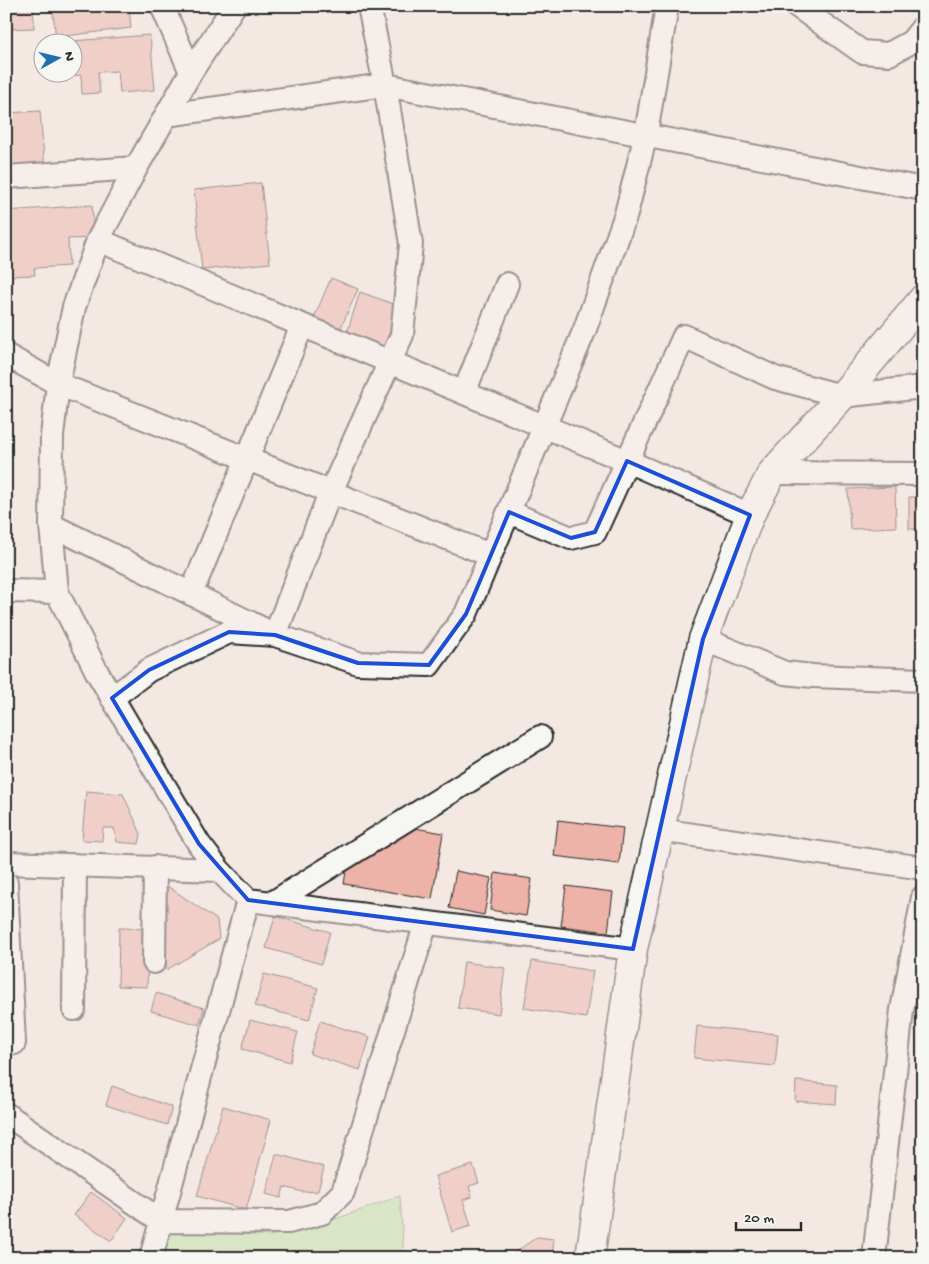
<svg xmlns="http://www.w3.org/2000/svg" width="929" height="1264" font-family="'Gochi Hand',sans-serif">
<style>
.green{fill:#b9e5a3;stroke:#728867}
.building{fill:#edb2a8;stroke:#2b2b2b}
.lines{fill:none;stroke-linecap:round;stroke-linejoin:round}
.minor-casing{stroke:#2b2b2b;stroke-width:26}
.secondary-casing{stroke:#2b2b2b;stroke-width:31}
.minor{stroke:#f6f6f2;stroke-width:22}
.secondary{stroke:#f6f6f2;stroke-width:28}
.marked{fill:none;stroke:#1d4ed8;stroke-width:4;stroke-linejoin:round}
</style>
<rect width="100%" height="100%" fill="#f4e8e3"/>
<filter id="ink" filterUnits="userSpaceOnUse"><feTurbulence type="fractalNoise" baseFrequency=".02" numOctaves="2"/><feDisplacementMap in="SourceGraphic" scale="10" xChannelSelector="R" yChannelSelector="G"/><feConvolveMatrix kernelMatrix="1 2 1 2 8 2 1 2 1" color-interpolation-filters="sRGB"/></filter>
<g filter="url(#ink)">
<path class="green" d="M400,1196l4,62h-241l9,-29 98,7 60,-15z"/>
<path class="building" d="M6,6h27l1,22 -28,1z
M52,6h77l2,22 -75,9z
M150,35l5,55 -35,3 -2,-22 -20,1 2,21 -18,1 -1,-19 -21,2v-5h12v-30h-13z
M40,111l5,59 -39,2v-59z
M261,183l9,80 -68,7 -8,-80z
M92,205l2,33 -26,1 1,27 -35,2 1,7 -29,1v-65z
M331,278l27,11 -19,43 -26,-12z
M360,292l39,14 -15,46 -39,-13z
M895,487l1,40 -46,2 -2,-40z
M909,497h14v32h-14z
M86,791l37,3 18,40 -2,10 -22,-2 -3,-14h-11l-1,13 -20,-1z
M558,820l65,8 -4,36 -65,-8z
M415,828l28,5 -11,66 -88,-15 3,-19z
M456,871l35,7 -7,37 -35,-7z
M495,873l37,6 -6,37 -36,-6z
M166,885l51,35 2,19 -53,31z
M566,886l47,6 -5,40 -47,-6z
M275,916l55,16 -9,32 -55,-16z
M119,928l30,1 -2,58 -29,-1z
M532,961l61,10 -7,47 -62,-10z
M464,962l41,6 -6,46 -41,-6z
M264,974l54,14 -9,32 -54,-14z
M156,993l48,15 -5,17 -48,-14z
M250,1020l48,12 -8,30 -48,-13z
M320,1021l50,16 -10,33 -50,-16z
M697,1026l81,8 -3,32 -81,-8z
M796,1081l41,4 -1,19 -41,-3z
M112,1086l60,21 -5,18 -61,-20z
M223,1106l48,14 -25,90 -49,-14z
M276,1154l48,13 -6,24 -15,1 -19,-5 -3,11 -15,-4z
M473,1165l6,18 -10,3 3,11 -9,3 8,26 -19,6 -17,-56z
M91,1192l36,26 -16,23 -37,-26z
M537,1237l17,2 -2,19h-45z"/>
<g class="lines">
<g class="minor-casing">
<path id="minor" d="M162,6l29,66
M234,6l-43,66 -55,96 -38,72 -24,67 -16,77 -6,52 -1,89 6,67 40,80 102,172 20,26 29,30 385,49
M797,6l65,46 27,2 22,-12 12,-15
M166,115l219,-30 538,104
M6,177l130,-9
M98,240l529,221 123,54
M6,355l52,29 432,171
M464,393l43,-109
M772,473l151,1
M509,512l62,26 24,-6 89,-196 91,42 67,18 81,-9
M51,525l224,110 83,28 71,2 37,-51 119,-285 41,-115 20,-80 21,-128
M6,591l51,1
M191,594l111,-268
M703,639l82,34 28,3 110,4
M112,698l37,-28 80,-38 46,3 53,-137 74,-163 9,-91 -26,-159 -16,-79
M659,830l264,38
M6,863l213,7
M6,883l8,160
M272,903l268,-166
M154,962l1,-95
M74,1009l1,-144
M6,1114l155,107 128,1 33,-9 21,-21 83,-269
M151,1258l97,-358
M874,1258l28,-248 21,-113"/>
</g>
<g class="secondary-casing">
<path id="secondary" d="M590,1258l43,-309 70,-310 47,-124 22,-42 70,-77 81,-97"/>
</g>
<use href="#minor" class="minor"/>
<use href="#secondary" class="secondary"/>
</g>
</g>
<path d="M0 0H929V1264H0ZM627,461l123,54 -47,124 -70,310 -385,-49 -49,-56 -87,-146 37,-28 80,-38 46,3 83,28 71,2 37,-51 43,-102 62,26 24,-6z" fill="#f4e8e3" fill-opacity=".55" fill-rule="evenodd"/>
<path class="marked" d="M627,461l123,54 -47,124 -70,310 -385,-49 -49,-56 -87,-146 37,-28 80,-38 46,3 83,28 71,2 37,-51 43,-102 62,26 24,-6z"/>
<rect width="929" height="1264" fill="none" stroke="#f6f6f2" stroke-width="25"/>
<rect x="12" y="12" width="904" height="1239" fill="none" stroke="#2b2b2b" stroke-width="2" filter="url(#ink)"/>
<g transform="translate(58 58) rotate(82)"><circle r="24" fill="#f6f6f2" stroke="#a5a5a2"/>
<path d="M0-4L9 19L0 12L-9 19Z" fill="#1f6fb2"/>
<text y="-8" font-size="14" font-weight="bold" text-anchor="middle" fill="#2b2b2b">N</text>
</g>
<path d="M736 1222v8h65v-8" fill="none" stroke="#2b2b2b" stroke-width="2.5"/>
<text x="744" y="1222" font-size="15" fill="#2b2b2b" stroke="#f6f6f2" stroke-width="4" paint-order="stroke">20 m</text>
</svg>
